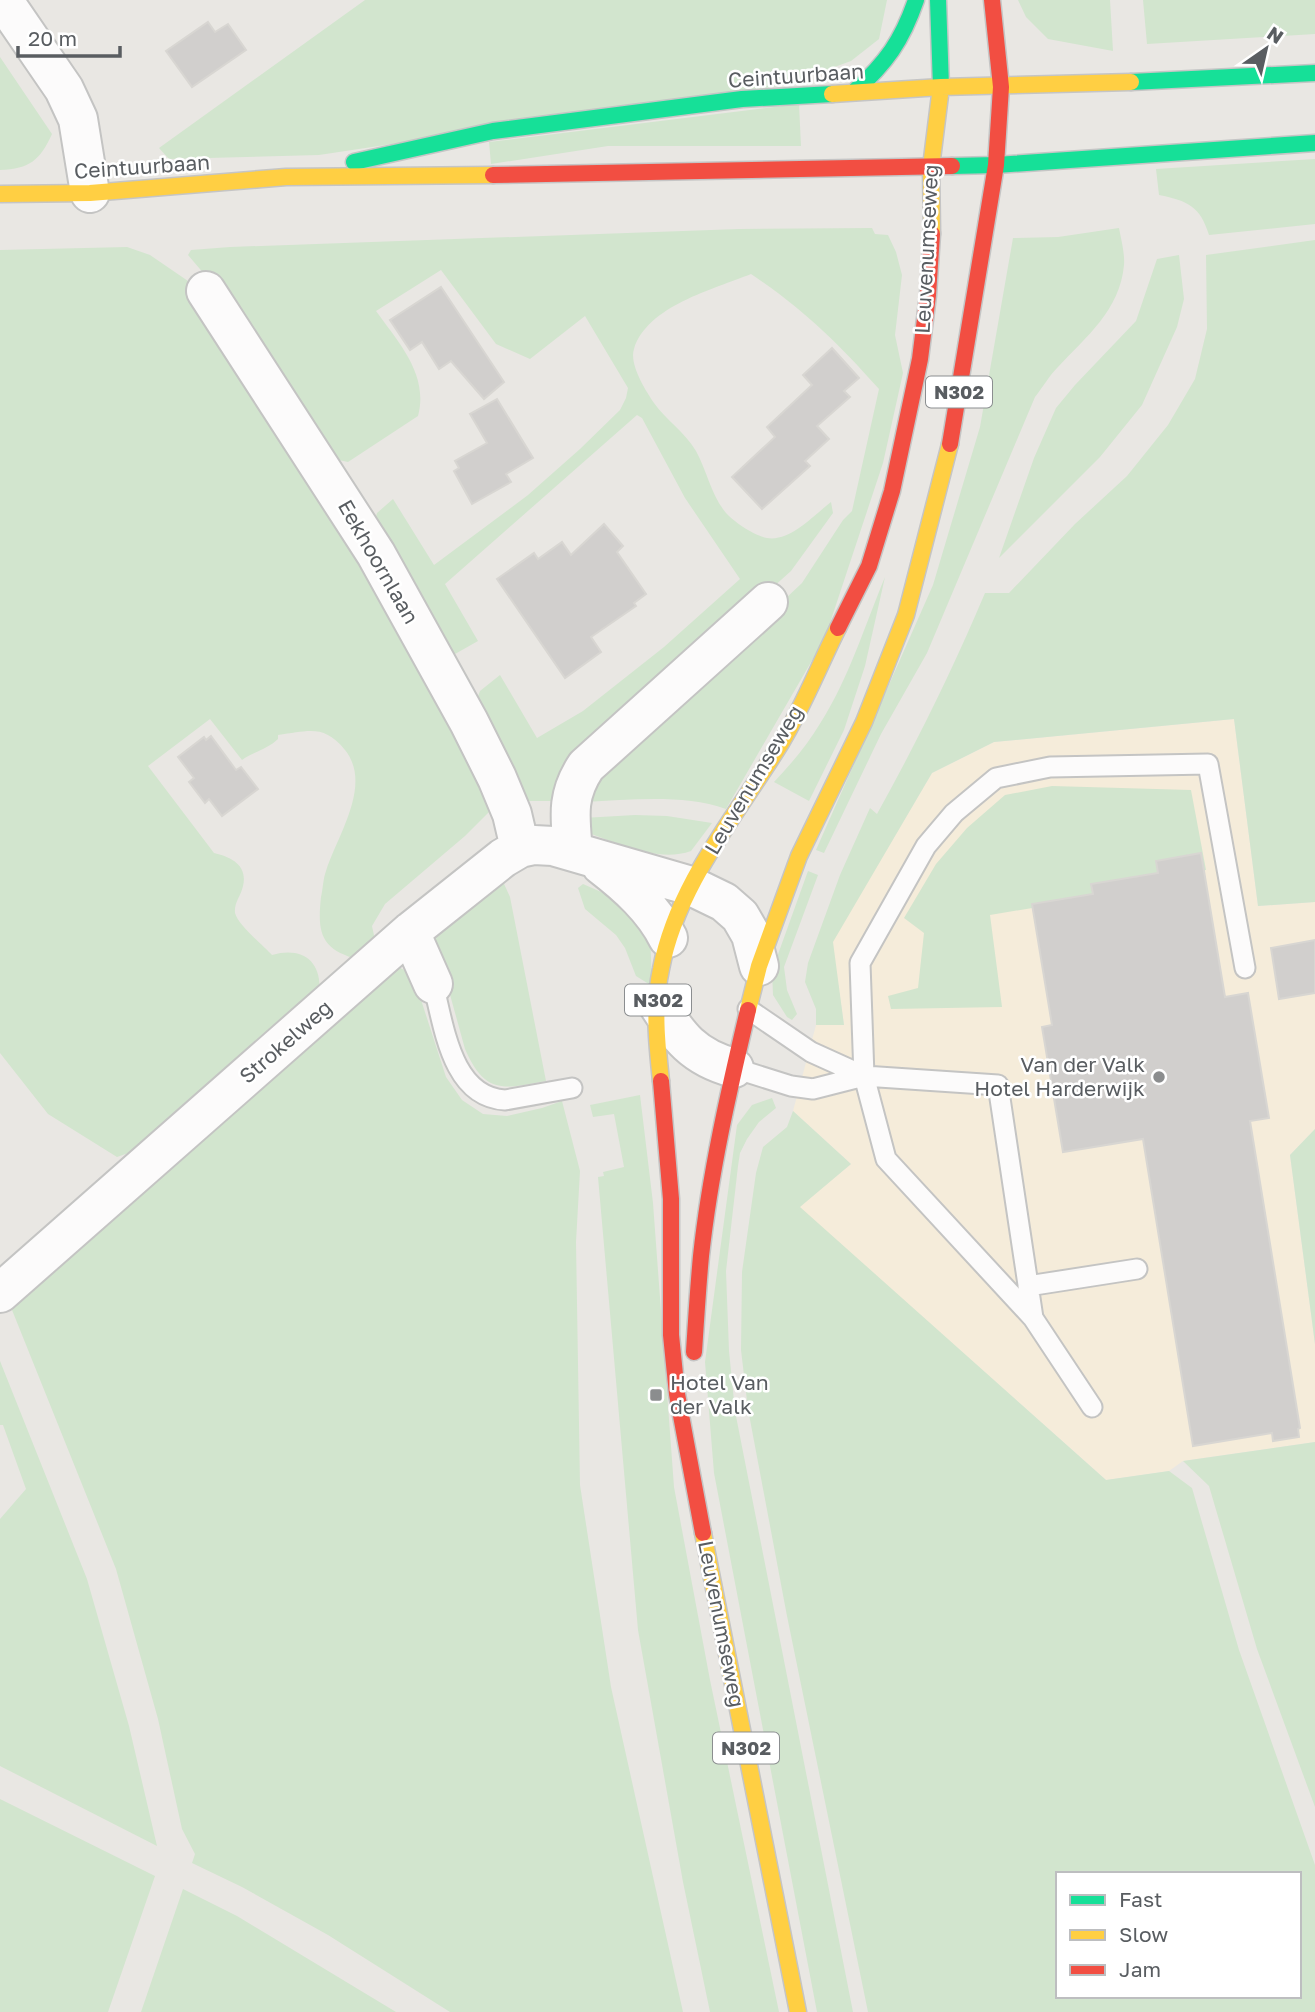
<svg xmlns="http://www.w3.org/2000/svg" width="1315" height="2012" font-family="'Golos Text',sans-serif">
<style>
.commercial{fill:#f5ecda}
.green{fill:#d2e5ce;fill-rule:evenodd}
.building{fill:#d1cfcd;stroke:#d8d6d2;stroke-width:2}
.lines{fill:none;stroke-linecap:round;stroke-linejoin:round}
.lane-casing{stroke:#c4c4c3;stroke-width:23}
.street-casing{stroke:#c4c4c3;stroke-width:42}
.fast-casing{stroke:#c5c5c5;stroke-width:19}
.slow-casing{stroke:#c5c5c5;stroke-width:19}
.jam-casing{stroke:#c5c5c5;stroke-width:19}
.lane{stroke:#fcfbfb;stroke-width:19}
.street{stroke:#fcfbfb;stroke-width:38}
.fast{stroke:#16e098;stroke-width:16}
.slow{stroke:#ffcf43;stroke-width:16}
.jam{stroke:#f24e42;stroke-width:16}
.poi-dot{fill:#8b8d8e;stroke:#fff;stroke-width:2.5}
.labels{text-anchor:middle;stroke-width:5;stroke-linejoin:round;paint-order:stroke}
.shield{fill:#fff;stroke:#8b8e90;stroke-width:2}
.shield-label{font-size:19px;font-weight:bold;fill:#595d61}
.street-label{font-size:21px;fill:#595d61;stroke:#fff}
.poi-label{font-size:21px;fill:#595d61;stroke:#fff;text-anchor:end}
</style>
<rect width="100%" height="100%" fill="#e9e7e3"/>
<path class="commercial" d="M1234,719l24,187 57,-4v227l-25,26 25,189v98l-132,19 -14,10 -63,9 -307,-273 52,-43 -58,-53 23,-86h28l-12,-83 100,-169 62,-31z"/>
<path class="green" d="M365,0h522l-8,39 -28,22 -66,24 -466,70 -150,4 -10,-11z
M1018,0h92l3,51 -65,-12 -22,-22z
M1143,0h172v34l-168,10z
M0,57l52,77c-12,26 -22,35 -52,36z
M799,104l2,42h-193l-117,18 -2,-22z
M1315,159v65l-106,11c-9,-29 -21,-34 -50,-40l-3,-26z
M872,228l3,6 13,1 8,17 6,23 -7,60 8,38 -20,90 -58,175 -99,171c-43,-15 -95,-9 -141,-7l-5,-9 222,-210 41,-63 9,-9 27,-122c-42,-47 -76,-80 -128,-115 -37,15 -104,32 -117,75 -5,15 11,41 20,54 12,17 31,29 42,48 11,20 15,44 30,62 8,9 29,23 41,25 23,4 47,-23 64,-36l2,11 -42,58 -114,102 -115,128h-39l-46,-102 3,-8 20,-16 37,63 46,-27 81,-64 76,-68 -55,-81 -43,-80 -5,-3 -192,169 33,57 -23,13 -3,-1 -77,-133 2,-7 16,-14 41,66 94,-70 52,-46 40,-39 6,-12 2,-10 -43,-72 -55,43 -34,-15 -55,-74 -65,41c23,32 53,64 42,105l-70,46 -14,-3 -101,-151 -45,-53 3,-5 39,-3 509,-18z
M1119,228c2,11 6,26 5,37 -4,45 -38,72 -66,102 -9,9 -15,20 -23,30l-108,256 -46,81 -57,119 -8,-3 117,-265 47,-158 33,-189 45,-1z
M1315,240v662l-57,4 -24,-187 -240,23 -62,31 -99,169 11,83h-28v-16l-11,-27 3,-19 32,-88 30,-67 7,6c40,-72 76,-145 108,-221h24l66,-69 52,-48 41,-51 27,-46 12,-50 -1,-74z
M127,247l23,8 38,26 183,288 122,239 -28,28 -80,68 -13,22 3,14 -15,20c-39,-10 -43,-26 -39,-63 2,-8 2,-18 5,-26 11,-35 47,-86 19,-121 -21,-26 -36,-19 -67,-15v4c-10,10 -25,13 -36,21l-32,-41 -62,47 66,87c17,4 34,12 29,33 -2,10 -9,16 -8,27 3,12 28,32 37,42 31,-9 51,7 47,39l-168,151 -34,12 -69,-43 -48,-61v-803z
M1179,255l5,44 -7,28 -35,78 -42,52 -101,101 35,-100 22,-50 19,-23 61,-64 21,-62z
M885,577l-20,89 -21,64 -35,71 -35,-19c18,-19 34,-38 47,-60 28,-44 44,-97 64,-145z
M1052,786l139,4 15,80 -113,16 -1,12 -102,17 12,92 -111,2 -3,-13 30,-8 6,-55 -20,-15 32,-54 31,-36 38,-33z
M635,815l32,1 45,7 -21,28c-33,12 -74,-8 -105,-19l-3,-14z
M808,871l10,4 -34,92 3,23 10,24 -5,6 -5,-3 -14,-22 -1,-24z
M500,875l10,22 36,184c-42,8 -61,14 -81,-32l-32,-116z
M583,884l25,11 42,35 2,56 -16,-10 -11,-28 -9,-13 -31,-26 -7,-21z
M397,966l16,9 33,102 16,23 21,14 24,2 35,-8 20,-7 18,70 -4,71 4,243 31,202 72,325h-233l-122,-77 -86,-48 -50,-24 3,-9 -13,-25 -24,-110 -42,-150 -108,-269z
M640,1095l13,108 21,284 36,193 69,332h-69l-27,-130 -45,-252 -40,-453 6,-1 -1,-4 21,-5 -10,-53 -21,3 -3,-12z
M772,1098l4,10 -17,14 -12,17 -7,14 -2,13 -12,105 3,80 6,60 118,601h-36l-103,-539 -9,-111 32,-237 15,-20z
M793,1111l58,53 -51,43 306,273 63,-9 23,17 47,162 76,215v147h-447l-81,-396 -39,-207 -7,-59 1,-78 14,-99 7,-26 24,-20zM1058,1874h241v122h-241z
M1315,1129v215l-25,-189z
M0,1361l87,218 42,147 28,120 -157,-80v-247l26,-30 -23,-64h-3z
M1315,1442v365l-58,-158 -48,-163 -26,-25z
M0,1799l155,77 -47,136h-108z
M183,1889l54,27 159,96h-255z"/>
<path class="building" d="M208,22l7,10 13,-8 18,26 -54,37 -26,-36z
M441,287l63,95 -20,17 -33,-38 -12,8 -17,-27 -12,8 -20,-30z
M832,348l27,30 -15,13 6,6 -33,29 12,13 -24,22 5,5 -48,43 -30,-32 43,-40 -8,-10 45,-42 -9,-10z
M497,399l36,59 -27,16 5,8 -39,22 -18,-33 5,-3 -4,-7 32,-18 -17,-29z
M604,524l19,22 -6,6 29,42 -12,9 2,3 -45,31 10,15 -36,26 -68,-99 37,-26 4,6 24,-17 9,13z
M211,736l25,34 5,-3 17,22 -36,27 -13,-17 -4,4 -16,-21 5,-4 -16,-21 26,-20 2,3z
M1201,853l24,144 23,-4 21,125 -19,3 50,307 -2,1 1,8 -26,4 -1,-8 -79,13 -50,-307 -80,13 -21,-125 10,-2 -20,-121 61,-10 -2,-10 67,-11 -2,-12z
M1315,940v53l-36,6 -8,-51z"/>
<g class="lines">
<g class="lane-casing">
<path id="lane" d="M433,984c11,41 18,113 72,116l67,-12
M748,1009l63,43 53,24
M734,1068l57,18 22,3 51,-13 134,9 35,233
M1028,1286l109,-17
M1092,1407l-59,-89 -147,-159 -22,-83 -4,-113 66,-117 28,-33 42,-35 54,-11 158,-3 37,204"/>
</g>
<g class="street-casing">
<path id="street" d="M3,0l61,89 14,30 12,74
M206,291l170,263 93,168 28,56 15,36 8,34
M573,851c-3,-34 -7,-55 13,-85l182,-164
M601,865c26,20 52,43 67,73
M410,932l23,52
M657,1003c22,34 36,54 77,65
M0,1293l410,-361 93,-74 17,-10 14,-3 19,1 138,40 33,16 16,14 11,19 8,31"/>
</g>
<g class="fast-casing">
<path id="fast" d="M938,0l3,87
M1131,82l184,-9
M854,92c32,-29 48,-51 62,-92
M354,162l139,-31 249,-32 90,-5
M952,166l44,-1 319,-22"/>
</g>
<g class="slow-casing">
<path id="slow" d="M832,94l109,-7 190,-5
M0,194l90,-1 196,-16 207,-2
M932,234l-1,-67 10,-80
M748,1010l11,-44 40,-110 65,-134 42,-107 44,-171
M661,1081c-4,-37 -8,-76 0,-112 16,-85 76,-154 120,-226 22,-36 38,-77 57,-115
M703,1533l95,479"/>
</g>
<g class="jam-casing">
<path id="jam" d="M992,0l9,87
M493,175l459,-9
M950,444l46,-279 5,-78
M838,628l31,-62 23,-75 28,-132 8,-64 4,-61
M661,1081l10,118v136l6,59 26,139
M694,1352c2,-32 4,-64 7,-96 9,-83 28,-166 47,-246"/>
</g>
<use href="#lane" class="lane"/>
<use href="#street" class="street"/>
<use href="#fast" class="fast"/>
<use href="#slow" class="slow"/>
<use href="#jam" class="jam"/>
</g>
<g class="poi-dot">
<circle cx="1159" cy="1077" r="7"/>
<rect x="649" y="1388" width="14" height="14" rx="3.5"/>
</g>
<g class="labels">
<g class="shield">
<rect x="926" y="376.5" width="66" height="31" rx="5"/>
<rect x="625" y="984.5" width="66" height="31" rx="5"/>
<rect x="713" y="1732.5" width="66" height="31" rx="5"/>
</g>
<g class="shield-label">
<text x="959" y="399">N302</text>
<text x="658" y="1007">N302</text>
<text x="746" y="1755">N302</text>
</g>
<g class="street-label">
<text transform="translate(796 76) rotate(-4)" y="7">Ceintuurbaan</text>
<text transform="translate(142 167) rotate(-4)" y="7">Ceintuurbaan</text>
<text transform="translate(927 249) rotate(-87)" y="7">Leuvenumseweg</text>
<text transform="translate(378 562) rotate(60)" y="7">Eekhoornlaan</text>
<text transform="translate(754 780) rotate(-59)" y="7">Leuvenumseweg</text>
<text transform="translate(286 1042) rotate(-41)" y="7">Strokelweg</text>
<text transform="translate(721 1624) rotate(79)" y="7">Leuvenumseweg</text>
</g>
<g class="poi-label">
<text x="1145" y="1072">Van der Valk<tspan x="1145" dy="24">Hotel Harderwijk</tspan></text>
<text x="670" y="1390" text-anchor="start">Hotel Van<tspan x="670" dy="24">der Valk</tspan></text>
</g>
</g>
<rect x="1056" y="1872" width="245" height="126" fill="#ffffff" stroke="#bdbec0" stroke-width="2"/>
<rect x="1070" y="1895" width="35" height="10" fill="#16e098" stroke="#bdbec0" stroke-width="2"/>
<text x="1119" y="1907" font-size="21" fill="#595d61">Fast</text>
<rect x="1070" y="1930" width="35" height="10" fill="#ffcf43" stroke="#bdbec0" stroke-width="2"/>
<text x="1119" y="1942" font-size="21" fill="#595d61">Slow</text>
<rect x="1070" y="1965" width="35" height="10" fill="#f24e42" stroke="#bdbec0" stroke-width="2"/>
<text x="1119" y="1977" font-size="21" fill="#595d61">Jam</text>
<g transform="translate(1266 49) rotate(34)" stroke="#ffffff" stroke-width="5" paint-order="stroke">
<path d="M0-5L12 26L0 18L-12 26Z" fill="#595d61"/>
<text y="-10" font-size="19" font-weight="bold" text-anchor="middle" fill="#595d61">N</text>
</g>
<path d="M18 46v10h102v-10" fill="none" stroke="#595d61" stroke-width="3.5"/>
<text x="28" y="46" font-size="21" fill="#595d61" stroke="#ffffff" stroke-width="5" paint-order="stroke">20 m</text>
</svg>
